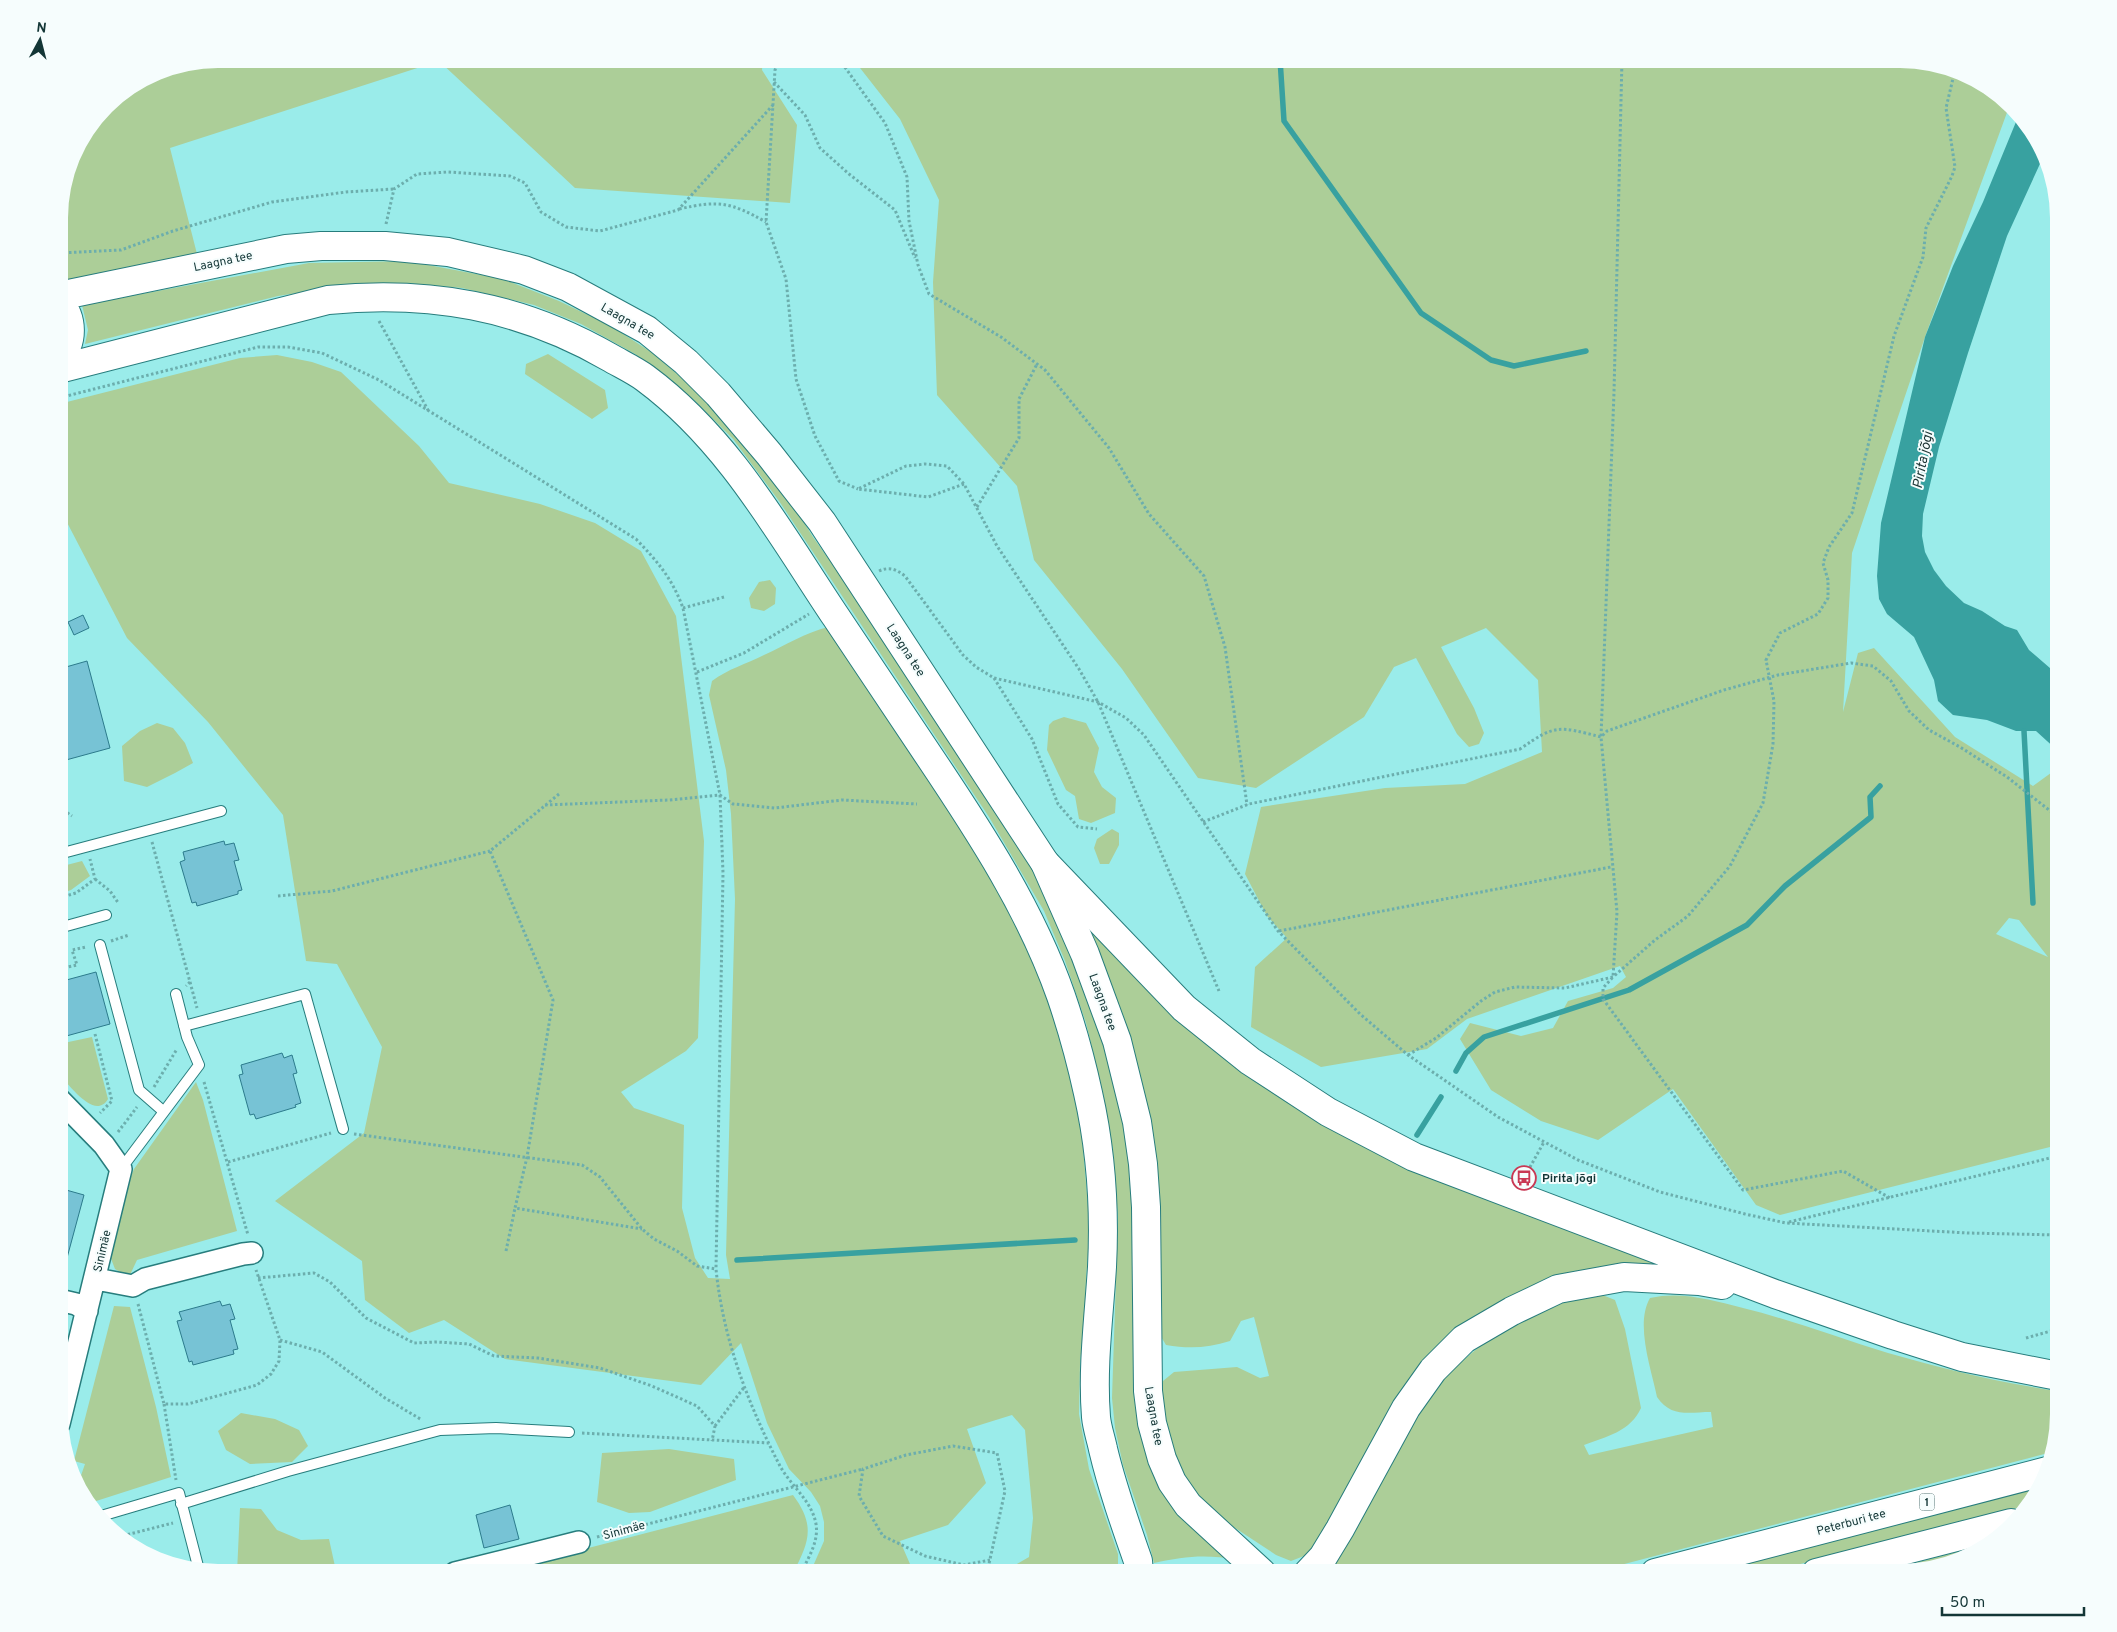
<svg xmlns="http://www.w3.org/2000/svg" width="2117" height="1632" font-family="Overpass,sans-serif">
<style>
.green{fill:#acce98;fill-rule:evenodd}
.water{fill:#38a1a0}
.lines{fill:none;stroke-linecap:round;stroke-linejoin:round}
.stream{stroke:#38a1a0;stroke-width:5.5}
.building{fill:#77c3d5;stroke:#2c7b8c}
.lane-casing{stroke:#277d7d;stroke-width:12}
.street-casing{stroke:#277d7d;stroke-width:24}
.primary-casing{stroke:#277d7d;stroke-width:30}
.highway-casing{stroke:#277d7d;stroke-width:30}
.path{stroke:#6caead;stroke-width:3;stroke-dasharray:2.5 2.5;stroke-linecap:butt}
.lane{stroke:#fff;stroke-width:10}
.street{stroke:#fff;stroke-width:21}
.primary{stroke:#fff;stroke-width:28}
.highway{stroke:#fff;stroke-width:28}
.labels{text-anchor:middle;stroke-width:4;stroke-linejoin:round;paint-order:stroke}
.shield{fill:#f6fdfd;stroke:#577272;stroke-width:1}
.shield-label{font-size:11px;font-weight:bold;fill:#133636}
.street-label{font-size:12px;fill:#133636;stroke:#f6fdfd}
.poi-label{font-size:12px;font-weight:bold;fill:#133636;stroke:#f6fdfd;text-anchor:start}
.water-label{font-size:14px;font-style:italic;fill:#203737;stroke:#f6fdfd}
</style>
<rect width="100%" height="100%" fill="#9aecea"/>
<path class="green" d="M217,59h546l-1,11 35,55 -7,78 -215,-15 -136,-127 -269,87 27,106 -138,28v-75l12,-51 34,-51 52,-34z
M853,59h1047l51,8 45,25 13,15 -84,230 -73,216 -9,159 15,-59 16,-5 81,89 78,49 22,-16 3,2v373l-278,70 -24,-10 -83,-116 -75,51 -57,-19 -50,-31 -31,-51 10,-16 51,13 32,-8 15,-27 45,-13 13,-11 -6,-11 -153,53 -40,30 -106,18 -70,-40 4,-60 32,-29 -20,-22 -22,-42 16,-67 124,-19 80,-4 77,-32 -4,-72 -52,-52 -45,19 33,61 10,25 -5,11 -10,3 -12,-13 -41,-76 -22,9 -30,50 -108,71 -58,-10 -76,-109 -88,-109 -17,-74 -80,-91 -4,-113 6,-82 -39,-81zM2009,918l10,2 29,37 -52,-23z
M407,261l96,18 56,22 52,25 40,26 31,26 52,49 46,57 33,53 58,82 147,225 33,56 48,114 36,148 12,291 11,32 22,26 58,49c-31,-6 -53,-4 -84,3l-7,-28 -24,-70 -8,-37 -3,-30 6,-181 -5,-66 -10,-58 -17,-70 -21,-62 -21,-50 -55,-94 -210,-316 -46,-62 -39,-39 -59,-46 -54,-30 -47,-19 -72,-17 -56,-5 -77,5 -51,8 -193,48 3,-14 -6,-25 227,-42z
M548,354l57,36 3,18 -16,11 -67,-45 1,-10z
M277,355l35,7 29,10 78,74 30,37 91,21 55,19 46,28 35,65 28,225 -6,197 -12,13 -65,41 13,16 50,17 -2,83 13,50 13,20 22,1 -4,-24 9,-356 -4,-85 -5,-44 -17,-75 3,-14c16,-12 34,-17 52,-26 22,-10 41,-22 64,-28l122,180 68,117 28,68 21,70 15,74 8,93 -4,50 -1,33 -5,52 -1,50 10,55 29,85v19h-117l28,-16 4,-39 -8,-88 -13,-15 -45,14 19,54 -38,42 -48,16 10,23 57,9h-157l14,-32v-19l-4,-16 -9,-14 -22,-23 -22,-46 -26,-80 -40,42 -196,-26 -61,-39 -35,13 -44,-33 -3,-39 -87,-60 89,-68 18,-86 -45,-83 -31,-3 -23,-146 -75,-93 -81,-84 -68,-131v-103l181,-46z
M770,580l6,8 -1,16 -11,7 -13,-3 -2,-10 10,-16z
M1064,717l22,6 13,25 -5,24 8,15 14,11 -1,15 -24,10 -12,-4 -4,-23 -9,-6 -19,-40 2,-25 4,-4z
M157,723l16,5 12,15 8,20 -18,10 -28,14 -23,-6 -2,-35 18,-15z
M1112,829l7,4v12l-10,19h-9l-6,-16 3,-9z
M82,861l8,15 -19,14 -12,4v-27z
M1084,921l332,250 82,33 177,63 -128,13 -43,20 -34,22 -150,219 -16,15 -13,5 -15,-6 -47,-31 -21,-16 -17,-21 -14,-22 -11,-30 -6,-47 3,-7 11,-9 63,-5 23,11 9,-2 -15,-59 -13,4 -11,20c-22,7 -41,8 -64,4l-6,-10 -32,-302 -27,-77z
M92,1037l16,62c-13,22 -38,-14 -49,-24v-31z
M196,1082l7,18 34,131 -100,29 -8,17 -14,-8 -5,-13 13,-61 11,-26z
M1600,1294l15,6 10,29 16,79c-10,23 -35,29 -57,37l5,10 124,-28 -2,-15c-22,0 -40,6 -54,-15 -6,-29 -22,-73 -7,-99 31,-7 62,2 93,10 49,12 96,30 145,45 56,16 113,30 170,38v24l-6,37 -462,121h-266l16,-17c16,-32 33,-63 50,-94 12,-23 24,-48 41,-68 43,-53 102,-89 169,-100z
M114,1306l16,1 26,100 15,70 -81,26 -13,-16 8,-23 -11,-3z
M241,1413l34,6 24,11 9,16 -16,16 -42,2 -24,-14 -8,-19z
M669,1449l65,10 2,21 -86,32 -21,1 -32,-11 5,-49z
M2039,1486l-10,19 -264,68h-62z
M793,1495c23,31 16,47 0,78h-301z
M240,1508l21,1 16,21 24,10 28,-1 7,32 -3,2h-96z
M1984,1545l-14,12 -70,16h-24z"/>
<path class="water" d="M2018,117l24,30 2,8 -37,81 -39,117 -29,94 -16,67 -1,22 3,16 9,18 12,16 18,17 18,8 23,15 12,4 12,20 29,25v76l-22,-20h-20l-29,-11 -34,-5 -15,-14 -4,-21 -20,-43 -27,-23 -8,-15 -2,-23 4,-53 44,-186 28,-71 30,-64z"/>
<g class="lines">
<path class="stream" d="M1280,59l4,62 137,192 70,47 23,6 72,-15
M2024,731l9,172
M1456,1071l10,-18 18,-16 145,-47 118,-65 38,-39 86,-69 -1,-20 10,-11
M1417,1135l24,-38
M737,1260l338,-20"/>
</g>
<path class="building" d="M83,615l6,13 -15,7 -6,-13z
M87,661l23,87 -44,12 -7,-26v-65z
M224,841l1,4 9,-2 5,17 -5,1 8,29 -4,1v3l-41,12 -1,-4 -4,1 -12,-41 5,-2 -2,-8z
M96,972l14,52 -51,14v-56z
M282,1053l2,5 8,-3 5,18 -4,1 8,29 -6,2 1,2 -40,12 -2,-5 -4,1 -11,-40 4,-1 -2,-9z
M59,1188l25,7 -20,74 -5,-1z
M220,1301l2,5 8,-2 5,15 -5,1 8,29 -5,1 1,4 -41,11 -1,-4 -3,1 -12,-41 5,-1 -3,-8z
M510,1505l9,34 -35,9 -8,-33z"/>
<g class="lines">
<g class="lane-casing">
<path id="lane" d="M59,854l162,-43
M59,928l47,-13
M100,945l39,145 24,21
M184,1026l121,-32 38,135
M121,1169l78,-104 -12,-28 -11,-43
M181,1504l107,-33 152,-41 56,-2 73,4
M101,1516l78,-23 20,77"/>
</g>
<g class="street-casing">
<path id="street" d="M59,1099l45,46 17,24 -62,255
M96,1279l37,7 12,-7 98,-25 9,-1
M59,1300l17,4 11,7
M455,1573l124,-31"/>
</g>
<g class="primary-casing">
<path id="primary" d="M59,296l227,-47 35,-3h64l63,6 76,18 44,17 79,43 39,32 32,32 51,60 53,68 223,341 40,91 32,87 20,81 6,42 3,43 2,184 4,32 10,36 10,23 16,23 74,68
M59,302c14,16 15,40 0,56
M59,369l269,-69c101,-10 192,6 281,57 12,7 25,13 36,21 84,62 134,154 191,239 31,46 62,93 93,139 51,76 102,154 132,240 11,32 20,65 27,97 13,57 17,115 14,174 -3,49 -10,100 -6,150 1,11 5,22 7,32 9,38 22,75 35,112l1,12"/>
</g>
<g class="highway-casing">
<path id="highway" d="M1045,863l139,145 66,53 78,51 86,45 361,137 118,41 69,22 96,19
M1308,1573l15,-16 17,-28 66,-121 27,-38 31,-31 48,-28 46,-22 66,-12 75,4 23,4
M1655,1573l392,-102
M1816,1573l195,-50"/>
</g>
<path class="path" d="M779,59l-4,11 -9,152 20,57 10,100 19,57 24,45 19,8
M839,59l46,64 22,54 2,44 9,44 11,29 72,43 44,33 64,78 40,66 55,62 21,71 22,158
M1622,59l-8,333 -13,345 16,175 -4,65 -10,11v11l140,191 100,-19 47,27
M774,82l31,33 15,33 29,26 46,36 20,48
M679,209c40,-9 51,-7 87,13
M386,224l8,-35 23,-15 31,-2 62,4 15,7 16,29 25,15 34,4 78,-21 95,-105
M59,253l62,-3 52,-19 99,-29 74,-10 48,-3
M379,321l49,89
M59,398l199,-51h30l34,6 57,27 257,159c21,22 36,39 47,69l37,187 3,78 -7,396c7,70 32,135 64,197 11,20 32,35 36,58 3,18 -8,34 -15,49
M964,484l-36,13 -70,-8 48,-23 19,-2 22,2 17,18 33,62 82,123 19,33 121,289
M977,507l42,-69v-39l18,-35
M879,571c11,-5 18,-1 26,5l58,79 13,12 18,11 104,24 28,16 18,17 134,196 82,83 48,41 90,62 80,43 82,32 85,22 41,9 182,10 90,2
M683,608l41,-11
M697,672l47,-19 65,-39
M994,678l38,61 26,65 20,23 19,2
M559,794l-69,57 63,149 -26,157 -12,51 127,21
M545,805l124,-5 51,-5 13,9 42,4 67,-8 75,4
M59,807l13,9
M1203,822l46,-18 271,-55c36,-25 38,-23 81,-12l6,-6 117,-41 54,-15 73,-12 22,3 18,15 18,30 20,19 31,17 47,30 51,40
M152,842l38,140 -4,4
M95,879l15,12 9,13
M278,896l54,-5 158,-40
M59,898l17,-5 19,-14 -5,-20
M1279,931l332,-64
M111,941l18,-6
M59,969l18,-4 -5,-15 14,-3
M190,982l7,26
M95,1034l17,67 -12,12
M1408,1055l28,-17 45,-37 14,-9 20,-5 50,1 48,-11 42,-37 33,-24 42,-50 33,-63 10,-59 1,-43 -8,-41 14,-27 38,-19 10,-16v-18l-5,-17 6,-16 23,-34 42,-177 29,-79 3,-29 26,-52 3,-9 -9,-59 9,-38
M204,1082l44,153
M154,1087l23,-38
M118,1132l19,-25
M354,1134l228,31 18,12 42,52 12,10 23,12 20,15 19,3
M228,1162l103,-29
M1525,1176l19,-34
M1789,1222l269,-66
M506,1251l9,-43
M258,1278l56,-5 16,9 36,36 48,25 23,-1 32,2 25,12 44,2 62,10 52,18 45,20 18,20 -3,15
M138,1304l26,100h24l69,-19 14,-11 8,-13 1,-21 -24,-70
M2026,1338l32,-9
M280,1340l42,12 63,46 37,22
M164,1404l12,76
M715,1426l30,-40
M582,1433l187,10
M118,1537l55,-14
M597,1537l266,-68
M987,1573l18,-82 -8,-38 -44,-7 -47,9 -43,14 -4,27 24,40 42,20 39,9 26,-5"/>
<use href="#lane" class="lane"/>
<use href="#street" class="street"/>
<use href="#primary" class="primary"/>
<use href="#highway" class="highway"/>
</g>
<defs>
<g id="bus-ring" transform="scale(1.25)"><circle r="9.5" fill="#f6fdfd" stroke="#c93954" stroke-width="1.5"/><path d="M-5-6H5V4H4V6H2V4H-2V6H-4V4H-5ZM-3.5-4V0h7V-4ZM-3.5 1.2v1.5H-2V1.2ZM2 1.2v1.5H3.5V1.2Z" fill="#c93954"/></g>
</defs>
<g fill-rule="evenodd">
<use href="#bus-ring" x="1524" y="1178"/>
</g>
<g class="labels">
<rect class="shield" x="1919.5" y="1493.5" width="15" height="17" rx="4"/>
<g class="shield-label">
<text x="1927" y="1506">1</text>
</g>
<g class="street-label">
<text transform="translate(223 261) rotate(-12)" y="4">Laagna tee</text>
<text transform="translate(628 321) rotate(30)" y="4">Laagna tee</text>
<text transform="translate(906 650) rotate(57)" y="4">Laagna tee</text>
<text transform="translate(1103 1002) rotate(70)" y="4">Laagna tee</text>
<text transform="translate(102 1251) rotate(-77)" y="4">Sinimäe</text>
<text transform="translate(1154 1416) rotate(80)" y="4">Laagna tee</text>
<text transform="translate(1851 1522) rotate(-15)" y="4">Peterburi tee</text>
<text transform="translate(624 1530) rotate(-15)" y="4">Sinimäe</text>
</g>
<g class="poi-label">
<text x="1542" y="1182">Pirita jõgi</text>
</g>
<g class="water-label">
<text transform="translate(1922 460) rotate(-79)" y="5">Pirita jõgi</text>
</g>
</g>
<path d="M0 0H2117V1632H0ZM218 68H1900A150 150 0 0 1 2050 218V1414A150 150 0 0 1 1900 1564H218A150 150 0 0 1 68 1414V218A150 150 0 0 1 218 68Z" fill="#f6fdfd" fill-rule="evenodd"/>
<g transform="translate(40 40) rotate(7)" stroke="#f6fdfd" stroke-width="4" paint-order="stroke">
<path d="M0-4L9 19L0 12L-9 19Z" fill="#133636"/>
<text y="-8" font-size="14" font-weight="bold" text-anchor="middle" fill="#133636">N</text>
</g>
<path d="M1942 1607v8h142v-8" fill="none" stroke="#133636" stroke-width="2.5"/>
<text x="1950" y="1607" font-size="15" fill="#133636" stroke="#f6fdfd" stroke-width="4" paint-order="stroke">50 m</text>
</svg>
